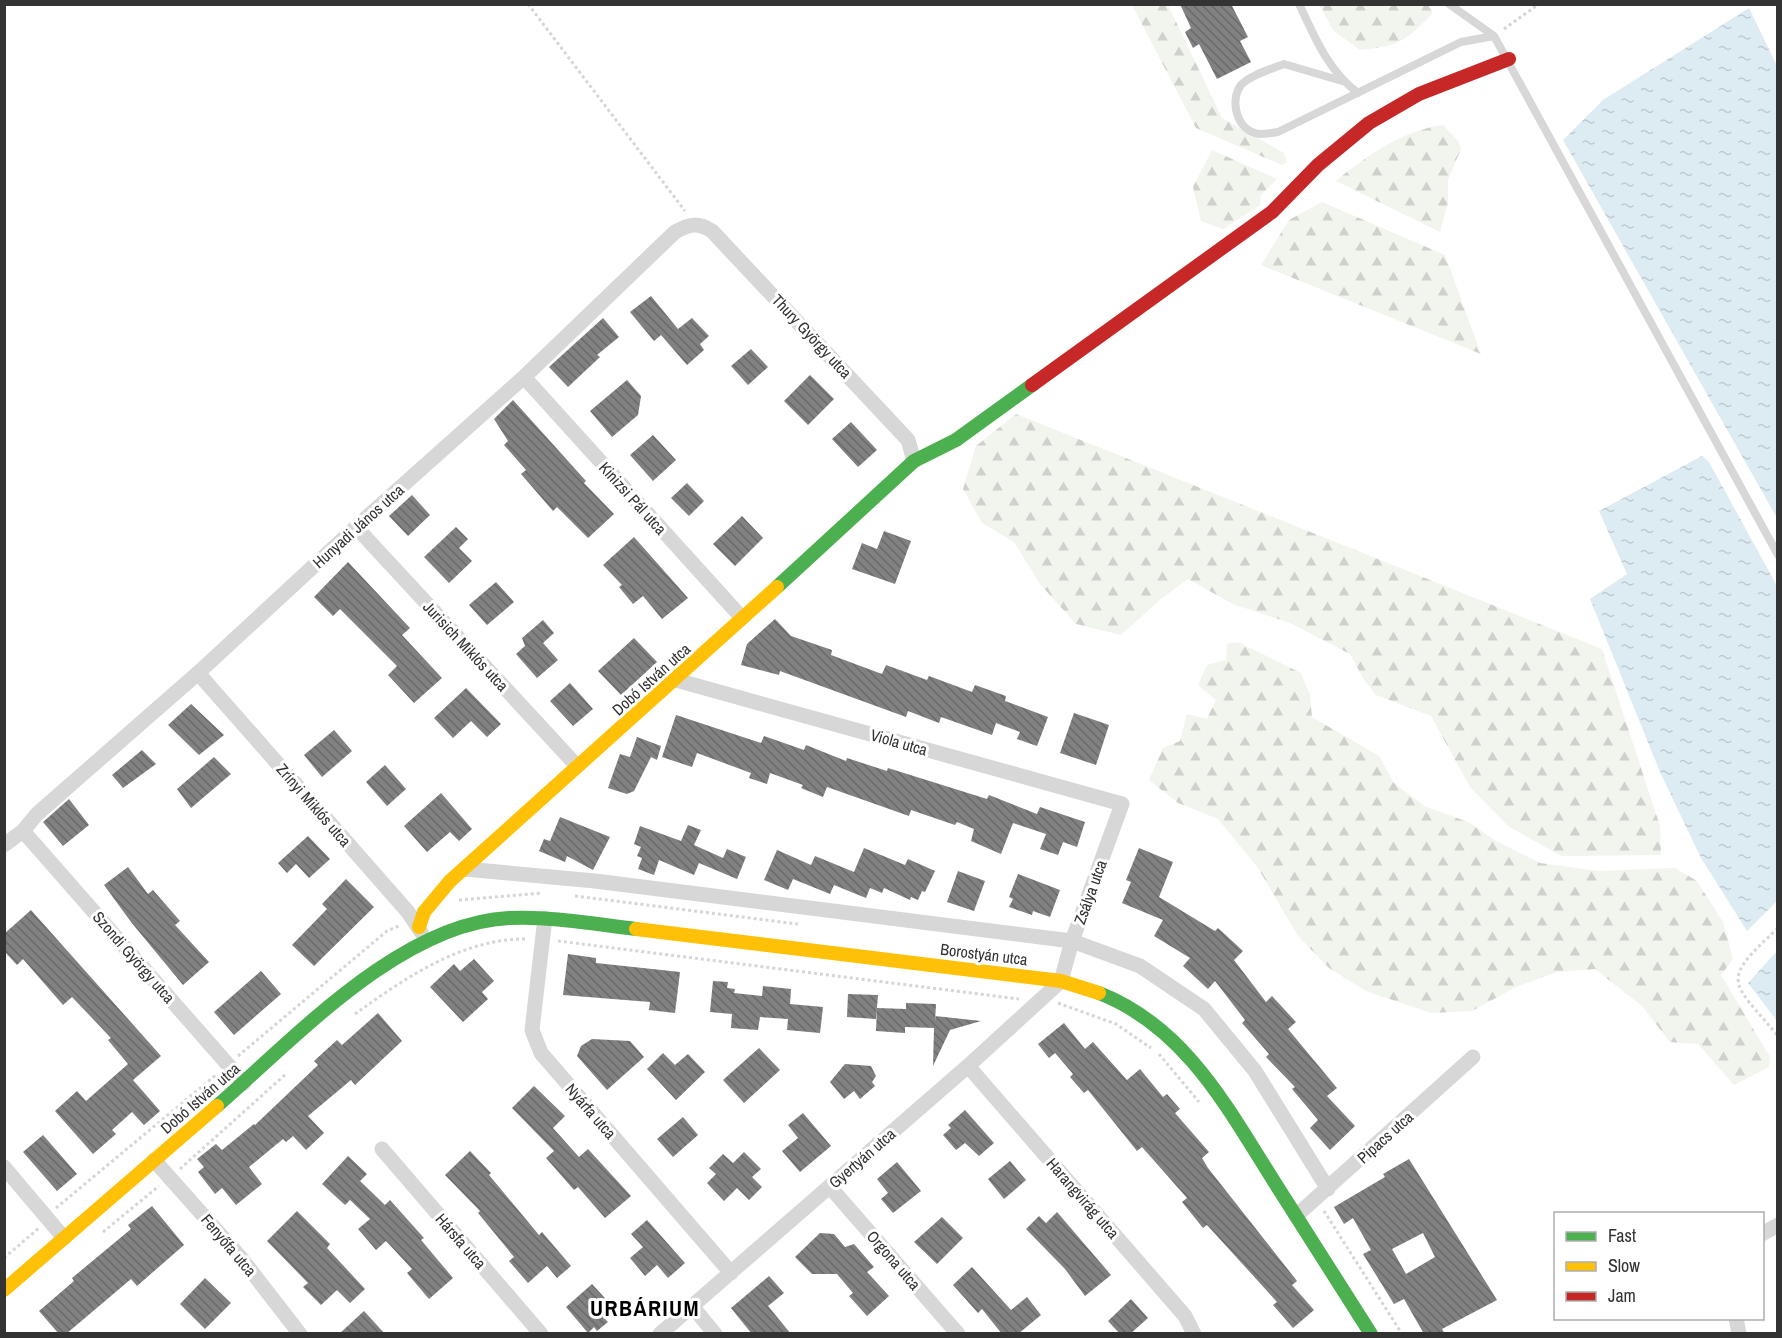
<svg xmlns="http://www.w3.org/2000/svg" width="1782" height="1338" font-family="'Archivo Narrow',sans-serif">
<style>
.forest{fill:url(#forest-firs)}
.water{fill:url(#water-ripples)}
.building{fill:url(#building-back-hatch);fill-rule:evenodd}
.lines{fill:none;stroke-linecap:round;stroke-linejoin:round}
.path{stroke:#d6d6d6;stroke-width:3;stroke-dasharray:3 3;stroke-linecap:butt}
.lane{stroke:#d7d7d7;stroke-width:8}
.street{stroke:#d7d7d7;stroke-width:15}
.fast{stroke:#4caf50;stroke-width:14}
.slow{stroke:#ffc107;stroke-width:14}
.jam{stroke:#c62828;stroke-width:14}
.labels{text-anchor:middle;stroke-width:6;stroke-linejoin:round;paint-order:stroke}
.street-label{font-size:16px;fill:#333;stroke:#fff}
.district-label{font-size:22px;font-weight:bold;letter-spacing:1.5px;fill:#000;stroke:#fff}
</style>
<defs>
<pattern id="forest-firs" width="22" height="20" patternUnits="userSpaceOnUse" patternTransform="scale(1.5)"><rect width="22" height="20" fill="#f1f5ed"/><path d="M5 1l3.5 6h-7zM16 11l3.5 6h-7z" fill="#cfd2cc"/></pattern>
<pattern id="water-ripples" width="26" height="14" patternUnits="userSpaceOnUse" patternTransform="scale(1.5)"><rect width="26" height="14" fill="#ddebf3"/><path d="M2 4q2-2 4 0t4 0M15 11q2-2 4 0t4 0" fill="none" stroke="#becad1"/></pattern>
<pattern id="building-back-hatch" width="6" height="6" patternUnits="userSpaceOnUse" patternTransform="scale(1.5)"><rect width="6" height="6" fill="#818181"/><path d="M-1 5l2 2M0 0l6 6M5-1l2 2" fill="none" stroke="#6a6a6a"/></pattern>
</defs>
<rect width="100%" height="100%" fill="#fff"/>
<path class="forest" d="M1384,4l5,3 5,-2h34l5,8c-28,28 -33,33 -73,37l-26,-19 -15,-26z
M1132,5h36l54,113 62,35 3,9 -5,3 -86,-37z
M1443,125l16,17 2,7 -13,31v23l-8,29 -104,-51c30,-25 68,-51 107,-56z
M1212,150l65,29 -16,16 -1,10 -37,24 -22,-8 -8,-34z
M1322,202l123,53 36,99 -220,-89 28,-45z
M1016,414l586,235 58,177 1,29 -100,1 -53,-30 -38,-39 -39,-71 -55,-21 -12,-15 -14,-26 -60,-31 -57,-19 -45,-25 -27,20 -40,36 -45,-11 -36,-40 -26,-42 -32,-19 -19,-34 13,-43z
M1238,642l63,31 9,22 2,22 67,39 15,27 30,23 44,16 28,19 44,22 58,8 77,-3 22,13 26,41 10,37 -12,16 49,82 -1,10 -35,18 -36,-41 -28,-2 -28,-36 -47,-37 -38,3 -41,15 -44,24 -41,2 -65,-22 -37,-23 -31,-32 -40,-68 -40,-49 -40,-16 -29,-23 14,-32 17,-7 7,-27 20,5 9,-19 -18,-15 9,-20 19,-5 1,-16z"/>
<path class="water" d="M1749,8l28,58v452l-214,-378 40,-40z
M1702,456l7,6 68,124v315l-30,30 -46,-73 -41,-86 -70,-173 37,-25 -28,-63z
M1777,951v70l-29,-38z"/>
<path class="building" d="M1180,4h51l17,33 -8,4 11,21 -34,17 -18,-35 -6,4 -8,-16 6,-4z
M651,296l27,33 14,-11 17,18 -9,8 4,6 -17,15 -26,-30 -7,6 -24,-29z
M603,318l16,19 -22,18 3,2 -32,30 -19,-20z
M751,349l17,18 -20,18 -17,-19z
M810,375l24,24 -26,26 -24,-24z
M627,380l14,16 -3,19 -26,22 -22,-26z
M513,400l73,81 -2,2 30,31 -26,24 -31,-31 -4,4 -32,-37 5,-4 -22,-25 4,-4 -14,-22z
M851,422l26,28 -19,17 -26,-28z
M653,435l23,25 -23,21 -23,-26z
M687,483l17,18 -15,15 -18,-18z
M412,495l18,20 -22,21 -19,-20z
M742,516l21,22 -28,28 -22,-22z
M456,527l12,12 -9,9 13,13 -23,22 -25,-26z
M884,531l27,10 -16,43 -43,-15 10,-26 15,6z
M634,537l54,61 -26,21 -19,-23 -10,8 -14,-17 3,-2 -19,-20z
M348,562l62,66 -8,7 40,43 -28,25 -26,-28 9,-9 -57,-57 -7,7 -19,-19z
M496,582l18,20 -27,23 -18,-20z
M775,619l16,17 41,14 -1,5 51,19 4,-9 41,15 2,-4 43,16 3,-7 31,11 -1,5 43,16 -11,29 -20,-7 3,-7 -24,-9 -4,12 -51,-18 -2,6 -31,-12 -2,6 -126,-46 -1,4 -38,-10 6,-21z
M543,620l11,13 -11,10 15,17 -21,18 -21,-24 9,-8 -3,-8z
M634,638l23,24 -36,33 -23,-24z
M570,683l23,26 -20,17 -23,-25z
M466,688l35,36 -14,13 -16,-16 -18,17 -19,-20z
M191,704l33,31 -25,20 -31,-30z
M1074,713l35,12 -13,40 -36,-12z
M676,715l85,28 3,-7 40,14 2,-5 40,16 1,-3 40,13 1,-3 99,31 2,-4 48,19 3,-7 45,15 -8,25 -14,-5 -5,13 -18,-6 6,-15 -33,-11 -12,31 -30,-13 3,-12 -17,-7 -2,3 -44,-15 -2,6 -82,-29 -4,10 -22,-9 2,-3 -33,-12 -3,11 -18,-6 2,-5 -54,-20 -5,14 -30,-10z
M334,730l18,21 -30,26 -18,-22z
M637,737l24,9 -4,14 -6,-3 -17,34 -7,3 -19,-6 12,-34 10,3z
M142,750l14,14 -33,24 -11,-13z
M214,757l17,17 -40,34 -14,-19z
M385,765l21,24 -19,17 -21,-24z
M441,793l31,36 -13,12 -9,-9 -23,20 -23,-26z
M69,799l20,26 -26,21 -20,-24z
M560,817l50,20 -17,33 -26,-14 -2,6 -26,-11 5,-12 6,2z
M688,825l13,5 -7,15 29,13 4,-9 19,8 -9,22 -38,-16 -5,12 -35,-15 -5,15 -16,-6 4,-11 -5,-2 4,-9 -7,-3 6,-18 41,15z
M308,836l22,23 -21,19 -13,-14 -9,9 -9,-10z
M864,848l41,17 3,-6 27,12 -10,21 -3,-1 -4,9 -7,-3 -1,3 -26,-12 -2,5 -12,-5 -4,10 -32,-13 -4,9 -37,-15 -5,11 -24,-10 13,-30 34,15 4,-9 39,16z
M1139,848l34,14 -14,35 56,34 3,-3 25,23 -9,9 32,42 6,-6 24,26 -8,7 49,59 -10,8 28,30 -25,24 -20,-22 8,-8 -26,-31 3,-2 -29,-30 3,-3 -27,-31 3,-3 -30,-39 -7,8 -25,-23 7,-8 -36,-22 9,-16 -41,-17 9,-21 -5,-2z
M128,867l20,27 5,-4 27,31 -5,4 34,37 -26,23 -52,-63 -27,-37z
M958,871l27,10 -11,30 -27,-9z
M1018,874l42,16 -10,27 -17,-6 -1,4 -23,-8 4,-8 -4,-2z
M346,879l28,28 -60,59 -22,-21 35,-36 -5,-5z
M31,910l130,146 -28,24 27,31 -16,14 -12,-13 -20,18 4,4 -23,20 -38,-43 22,-20 9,10 42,-37 -20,-24 3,-2 -39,-41 -9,8 -40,-46 -6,6 -13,-14v-17z
M568,954l28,4v5l84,9 -5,41 -26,-3 1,-8 -87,-7z
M474,959l20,22 -12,11 6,7 -25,23 -33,-35 24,-23 6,7z
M261,971l20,23 -47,41 -20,-23z
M713,981l15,1 -1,6 8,1 -1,4 28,3 1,-10 28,3 -1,15 33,3 -3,26 -33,-3 1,-11 -28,-2 -2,13 -27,-2 1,-14 -22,-2z
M848,994l30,1 -2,24 -29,-2z
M906,1003l30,1 -1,18v-6l46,5 -31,9 -17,36 1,-38 -29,-1v6l-29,-2 1,-23 29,1z
M378,1013l24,28 -47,44 -4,-5 -43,36 16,17 -18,17 -13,-14 -7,6 -3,-3 -34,28 13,17 -26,21 -14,-17 -7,6 -17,-22 6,-5 -7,-8 19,-15 6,6 32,-26 1,1 63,-60 -4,-4 23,-21 5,5z
M1064,1023l21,26 8,-7 34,38 13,-11 23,28 4,-3 13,15 -5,4 34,39 -7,6 6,10 89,113 -5,4 22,25 -21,18 -20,-23 4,-3 -19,-21 -51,-56 -4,3 -21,-26 5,-4 -45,-51 -5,4 -49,-61 -4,3 -14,-16 3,-3 -18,-21 -6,5 -11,-14z
M592,1039l38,2 14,16 -37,33 -30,-34 4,-10z
M759,1048l21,22 -36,33 -21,-23z
M663,1053l12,12 13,-11 17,18 -29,28 -29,-31z
M845,1064l26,2 5,10 -4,6 3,4 -15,13 -6,-8 -10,8 -14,-17z
M534,1086l31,30 -12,12 26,29 9,-8 43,47 -26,22 -27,-31 -4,3 -28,-32 8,-7 -42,-43z
M965,1110l29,33 -15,13 -14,-13 -9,7 -13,-15 8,-7 -3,-3z
M803,1113l28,33 -31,26 -18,-21 16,-13 -10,-13z
M683,1117l15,18 -25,22 -16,-18z
M43,1135l34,39 -20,17 -34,-39z
M470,1151l21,22 -2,2 50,60 3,-3 29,34 -14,12 -10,-12 -19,17 -19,-22 5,-4 -36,-44 2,-2 -35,-36z
M744,1152l17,17 -9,8 10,10 -13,13 -12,-12 -13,13 -17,-18 9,-9 -7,-6 14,-14 10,9z
M348,1156l19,18 -7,7 25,24 5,-5 34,38 -3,2 32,38 -24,21 -22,-26 5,-4 -26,-28 -10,9 -18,-21 12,-10 -20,-19 -5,5 -23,-21z
M1409,1159l88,141 -55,29 3,5h-21l-20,-35 -10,5 -31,-50 8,-4 -18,-32 -9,6 -10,-17 51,-30 -2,-3zM1423,1233l12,24 -29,17 -14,-25z
M1010,1161l16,19 -22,19 -16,-20z
M897,1162l24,29 -28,22 -12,-14 7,-6 -11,-14z
M152,1206l32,39 -47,41 -6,-7 -65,55h-7l-20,-23 35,-30 -2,-3 59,-49 -3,-4z
M297,1211l33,33 -3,4 38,41 -15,14 -13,-13 -16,15 -18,-18 5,-4 -41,-42z
M1057,1212l54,63 -26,21 -20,-27 -39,-40 13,-13 7,7z
M942,1217l21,21 -26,26 -23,-22z
M647,1220l38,43 -17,15 -11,-13 -12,11 -15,-18 13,-11 -12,-13z
M820,1233l14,1 11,13 9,-3 20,23 -7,5 22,24 -22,20 -18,-20 4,-3 -16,-19h-25l-17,-17z
M972,1267l39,43 16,-13 14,18 -23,19h-16l-20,-25 -4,4 -25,-28z
M769,1276l15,17 -16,13 23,28h-39l-21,-26z
M205,1278l26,25 -26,26 -25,-25z
M592,1284l23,25 -11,9 4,4 -11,9 -3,-4 -6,6 -22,-26z
M1131,1299l17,19 -18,16h-10l-12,-13z
M364,1311l21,23h-46z"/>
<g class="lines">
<path class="path" d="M528,4l157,207
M1504,29l35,-25
M575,896l223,28
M459,900l83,-7
M1778,928c-58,54 -48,51 0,108
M558,941l461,58
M1058,1003l58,21 35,24
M355,1014c50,-36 108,-76 172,-75
M1159,1054l40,48
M238,1056l149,-125 14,-6
M180,1169l107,-96
M56,1208l161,-134
M1324,1211l78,123
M103,1232l56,-46
M4,1258l35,-30"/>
<path class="lane" d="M1299,4c16,33 29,67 59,89
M1449,4l45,32
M1342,81l-58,-17c-13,5 -34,11 -43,21 -12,16 -4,46 18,49 6,0 13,-1 19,-2l183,-90 33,-6 284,519"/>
<path class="street" d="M524,377l218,241
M356,527l221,239
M198,673l210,239 13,20
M23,831l14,-17 161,-141 158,-146 168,-150 151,-145c14,-8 23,-10 37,-1l196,209 6,21
M23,831l221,252
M4,845l19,-14
M465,869l130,12 477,60 68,25 64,43 51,62 73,118
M545,918l-13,112 9,23 190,220
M968,1066l217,250 9,18
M382,1149l159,185
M154,1160l87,98 59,76
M4,1167l60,71
M830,1187l128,147
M1296,1216l177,-159
M1762,1234l16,-9
M692,1306l23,28
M1736,1318l3,16
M660,1334l308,-268 93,-85 11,-40 50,-137 -446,-124"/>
<path class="fast" d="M777,587l137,-126 42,-21 76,-55
M1099,993c87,34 129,116 176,190 32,51 64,101 96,151
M217,1106c78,-68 184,-183 292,-188 43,-2 85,6 127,11"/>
<path class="slow" d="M419,927l5,-15 26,-31 327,-294
M636,929l425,52 38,12
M4,1290l213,-184"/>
<path class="jam" d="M1032,385l240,-173 46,-47 51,-42 50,-29 90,-35"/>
</g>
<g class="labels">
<g class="street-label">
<text transform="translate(812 336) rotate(47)" y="6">Thury György utca</text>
<text transform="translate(633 498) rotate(48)" y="6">Kinizsi Pál utca</text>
<text transform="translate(358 526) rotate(-42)" y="6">Hunyadi János utca</text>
<text transform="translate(466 646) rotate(47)" y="6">Jurisich Miklós utca</text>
<text transform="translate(651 679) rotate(-42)" y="6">Dobó István utca</text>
<text transform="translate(899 742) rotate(16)" y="6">Viola utca</text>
<text transform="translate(314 805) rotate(49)" y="6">Zrínyi Miklós utca</text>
<text transform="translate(1090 892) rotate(-70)" y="6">Zsálya utca</text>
<text transform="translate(984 954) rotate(7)" y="6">Borostyán utca</text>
<text transform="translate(134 957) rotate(49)" y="6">Szondi György utca</text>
<text transform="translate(200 1098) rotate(-41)" y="6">Dobó István utca</text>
<text transform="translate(591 1111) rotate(49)" y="6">Nyárfa utca</text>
<text transform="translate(1385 1137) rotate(-42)" y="6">Pipacs utca</text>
<text transform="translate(862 1158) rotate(-41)" y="6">Gyertyán utca</text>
<text transform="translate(1083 1198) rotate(49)" y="6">Harangvirág utca</text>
<text transform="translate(461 1241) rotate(49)" y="6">Hársfa utca</text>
<text transform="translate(229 1245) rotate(50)" y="6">Fenyőfa utca</text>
<text transform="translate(894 1260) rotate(49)" y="6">Orgona utca</text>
</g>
<g class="district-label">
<text x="645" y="1316">URBÁRIUM</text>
</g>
</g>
<rect width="1782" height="1338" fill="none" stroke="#333333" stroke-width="12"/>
<rect x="1554" y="1212" width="210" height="108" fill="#ffffff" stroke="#adadad" stroke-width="1.5"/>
<rect x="1566" y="1232" width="30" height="9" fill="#4caf50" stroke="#adadad" stroke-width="1.5"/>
<text x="1608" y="1242" font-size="18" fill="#333333">Fast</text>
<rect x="1566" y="1262" width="30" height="9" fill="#ffc107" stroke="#adadad" stroke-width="1.5"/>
<text x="1608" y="1272" font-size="18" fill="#333333">Slow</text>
<rect x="1566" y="1292" width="30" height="9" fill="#c62828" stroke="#adadad" stroke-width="1.5"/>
<text x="1608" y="1302" font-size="18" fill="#333333">Jam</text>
</svg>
